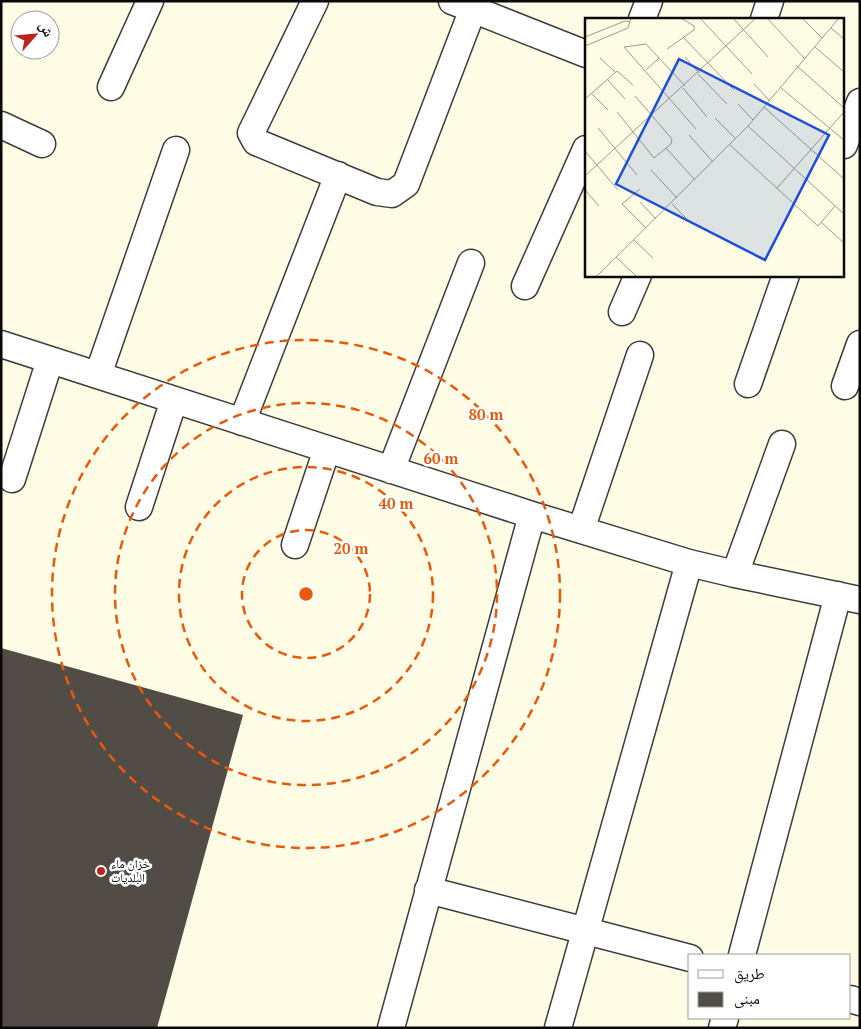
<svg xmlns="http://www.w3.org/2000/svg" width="861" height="1029" font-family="'PT Serif','Noto Naskh Arabic',serif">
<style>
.building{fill:#524c46}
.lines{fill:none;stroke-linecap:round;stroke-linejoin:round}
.minor-casing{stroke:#3c3c3c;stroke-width:29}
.minor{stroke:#fff;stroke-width:26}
.ring{fill:none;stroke:#e8590c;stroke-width:2.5;stroke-dasharray:9 6}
.poi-dot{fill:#bd241e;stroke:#fff;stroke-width:2}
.labels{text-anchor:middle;stroke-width:5;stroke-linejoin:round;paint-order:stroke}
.poi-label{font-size:12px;fill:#090909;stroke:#fff;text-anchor:start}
.inset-road{fill:none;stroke:#9d9b8e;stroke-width:1}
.view{fill:#1d4ed8;fill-opacity:0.15;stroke:#1d4ed8;stroke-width:2.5}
.inset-edge{fill:none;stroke:#090909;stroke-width:2.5}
.centre{fill:#e8590c;stroke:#fff;stroke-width:2.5}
.ring-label{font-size:15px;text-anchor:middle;font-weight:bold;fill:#e8590c;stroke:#fff;stroke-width:5;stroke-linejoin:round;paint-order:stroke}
</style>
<rect width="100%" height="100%" fill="#fffce6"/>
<path class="building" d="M1,648l242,67 -86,313h-156z"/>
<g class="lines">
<g class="minor-casing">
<path id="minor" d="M315,1l-64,132 5,9 121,50 15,2 14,-10 70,-183
M452,1l134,53
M642,19l7,-18
M764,19l6,-18
M111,87l39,-86
M1,125l41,19
M844,145l16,-43
M525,286l61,-137
M622,312l16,-37
M1,344l531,171 157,48 46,11 125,26
M98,375l78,-225
M748,384l38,-109
M845,386l15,-42
M242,422l96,-247
M391,470l80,-207
M12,479l38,-119
M139,507l35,-107
M581,530l59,-175
M295,545l32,-96
M735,574l47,-130
M428,890l262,68
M742,955l96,-360
M850,999l10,3
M391,1028l141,-513
M558,1028l131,-465
M722,1028l3,-10"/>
</g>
<use href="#minor" class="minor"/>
</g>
<g class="ring">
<circle cx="306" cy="594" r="64"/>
<circle cx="306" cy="594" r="127"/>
<circle cx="306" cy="594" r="191"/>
<circle cx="306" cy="594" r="254"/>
</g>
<circle class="poi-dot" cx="101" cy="871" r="5"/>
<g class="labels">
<g class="poi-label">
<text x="111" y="868">خزان ماء<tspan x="111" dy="14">البلديات</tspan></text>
</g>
</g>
<g transform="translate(585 18)">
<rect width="259" height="259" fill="#fffce6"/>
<path class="inset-road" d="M115,0l52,56M148,0l35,39M182,0l37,40M217,0l20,20M246,10l13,11M0,19l40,-16 5,1M98,19l51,53M0,28l43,-18 3,-10M230,29l29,25M82,31l27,-19v-4l-13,-8M100,39l14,16M15,40l15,14M211,47l48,43M61,52l13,-12M113,56l29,30M22,61l18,20M169,66l15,16M100,68l-39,-42 -22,3 72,82M195,69l64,53M98,70l24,29M6,75l17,17M0,81l32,-28 16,14M153,86l15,16M179,89l80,72M32,94l37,46 17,-14 1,-5 -37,-43M130,100l21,21M163,108l96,88M13,110l39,47M104,117l24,27M145,127l88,81 17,-20M81,130l29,32M0,133l33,39M66,152l26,28M0,158l171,-158M192,170l67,-76M55,171l-18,15 24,24M0,172l14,16M55,184l16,17M87,186l14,14M236,204l23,21M49,222l19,18M31,239l20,19M12,258l151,-150 91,-108"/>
<path class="view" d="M94,41l150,76 -64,125 -149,-76z"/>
<rect width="259" height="259" class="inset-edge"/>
</g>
<circle cx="306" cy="594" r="8" class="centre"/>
<g class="ring-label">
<text x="486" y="420">80 m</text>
<text x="441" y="464">60 m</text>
<text x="396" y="509">40 m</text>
<text x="351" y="554">20 m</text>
</g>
<rect width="861" height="1029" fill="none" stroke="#090909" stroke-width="5"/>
<rect x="688" y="954" width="162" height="65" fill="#ffffff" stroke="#9d9d9d"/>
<rect x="698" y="970" width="25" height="8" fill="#ffffff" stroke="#9d9d9d"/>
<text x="734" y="979" font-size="15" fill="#090909">طريق</text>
<rect x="698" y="992" width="25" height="15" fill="#524c46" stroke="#9d9d9d"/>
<text x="734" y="1004" font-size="15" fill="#090909">مبنى</text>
<g transform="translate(35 35) rotate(63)"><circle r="24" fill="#ffffff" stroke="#9d9d9d"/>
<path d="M0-4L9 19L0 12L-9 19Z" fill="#bd241e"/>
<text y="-8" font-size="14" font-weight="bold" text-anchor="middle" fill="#090909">ش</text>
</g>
</svg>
